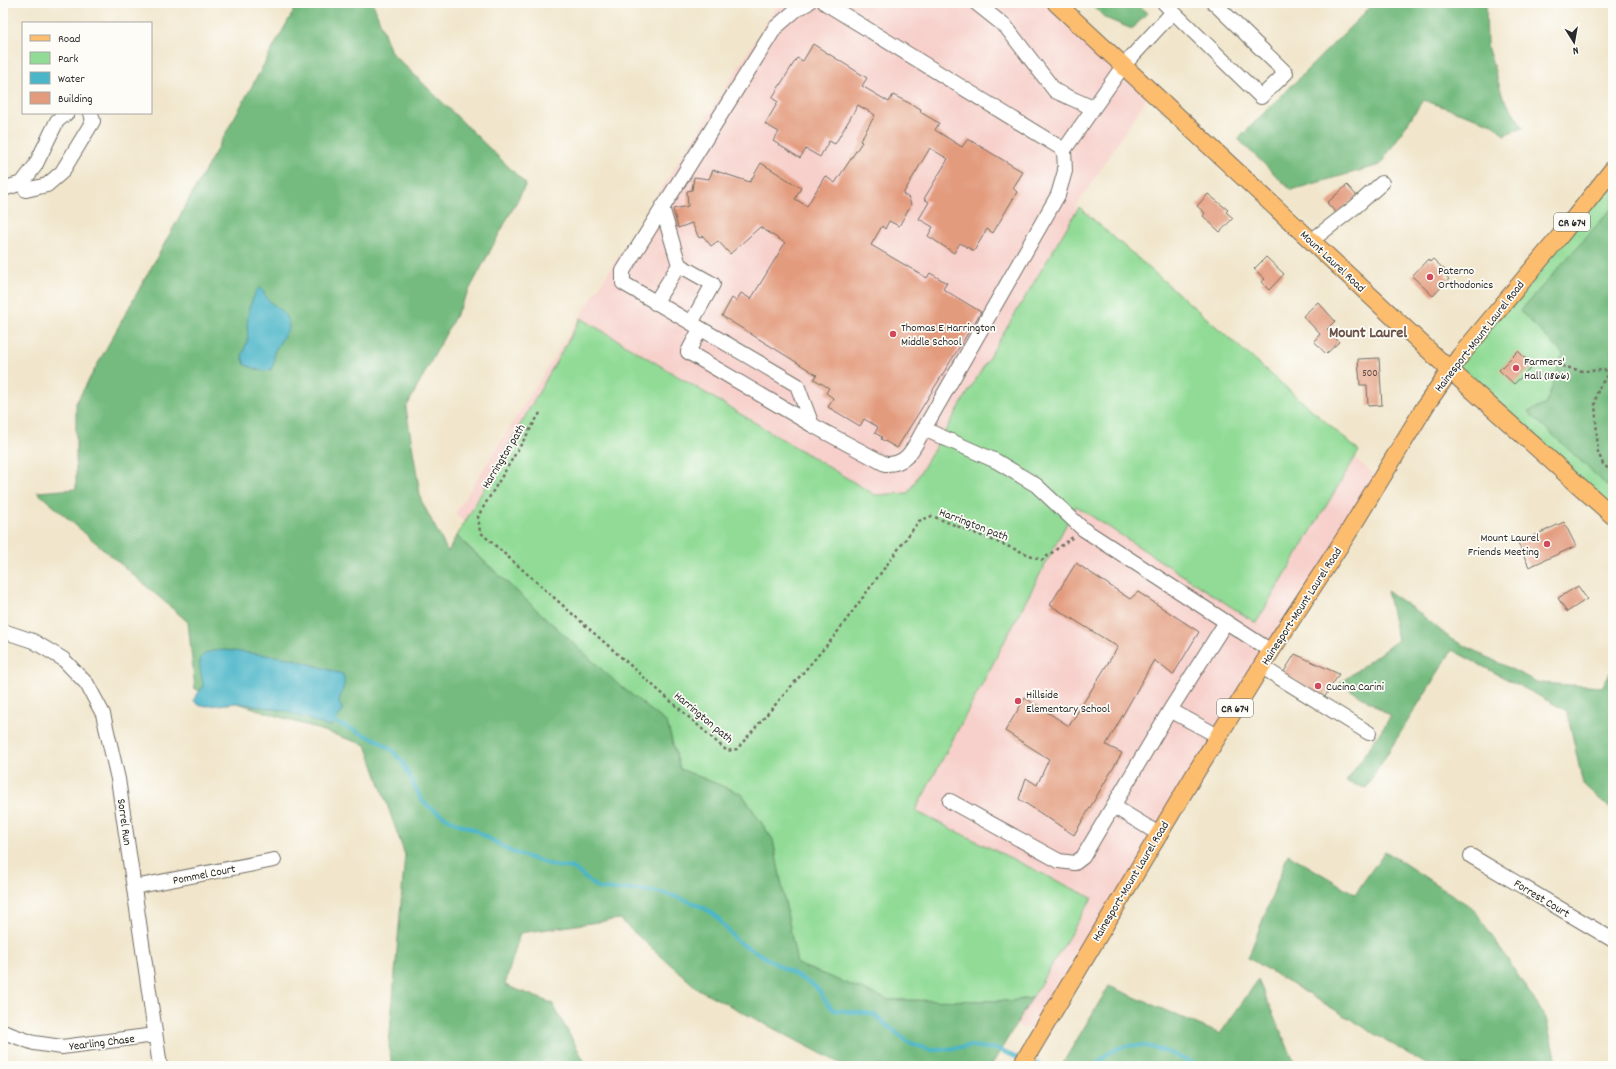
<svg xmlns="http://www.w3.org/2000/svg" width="1616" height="1069" font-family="Dekko,sans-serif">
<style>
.built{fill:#f7d0cb}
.green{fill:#91db96;stroke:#5e8360}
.forest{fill:#74bb7f;stroke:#507355}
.water{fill:#4cb6c9;stroke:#3c707a}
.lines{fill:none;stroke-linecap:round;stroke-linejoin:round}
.stream{stroke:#4cb6c9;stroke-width:4}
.building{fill:#e39b7e}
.minor-casing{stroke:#706c63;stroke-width:16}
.major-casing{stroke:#706c63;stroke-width:19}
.path{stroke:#706c63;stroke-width:2.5;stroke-dasharray:3 3;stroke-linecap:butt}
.minor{stroke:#fff;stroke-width:14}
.major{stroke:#fcbd6e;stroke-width:17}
.poi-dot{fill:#d1495b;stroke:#fdfcf7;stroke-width:1.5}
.labels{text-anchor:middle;stroke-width:3.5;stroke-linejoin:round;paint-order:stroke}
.number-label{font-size:10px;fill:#594740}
.shield{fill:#fdfcf7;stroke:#6a6a68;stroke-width:1}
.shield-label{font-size:11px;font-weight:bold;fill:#2b2b2b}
.street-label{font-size:12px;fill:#2b2b2b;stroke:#fdfcf7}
.poi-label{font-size:12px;fill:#2b2b2b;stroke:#fdfcf7;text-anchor:start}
.district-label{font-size:16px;font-weight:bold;fill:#6b5248;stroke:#fdfcf7}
</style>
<rect width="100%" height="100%" fill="#fdfcf7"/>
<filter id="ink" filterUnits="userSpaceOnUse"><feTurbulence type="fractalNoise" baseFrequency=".025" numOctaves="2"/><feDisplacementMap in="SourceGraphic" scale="8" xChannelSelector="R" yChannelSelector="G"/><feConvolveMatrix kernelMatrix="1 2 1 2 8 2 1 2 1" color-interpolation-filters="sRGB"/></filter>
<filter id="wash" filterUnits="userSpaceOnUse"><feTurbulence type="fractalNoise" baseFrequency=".012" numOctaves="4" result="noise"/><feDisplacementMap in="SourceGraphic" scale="16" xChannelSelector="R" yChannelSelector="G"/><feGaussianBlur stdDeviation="0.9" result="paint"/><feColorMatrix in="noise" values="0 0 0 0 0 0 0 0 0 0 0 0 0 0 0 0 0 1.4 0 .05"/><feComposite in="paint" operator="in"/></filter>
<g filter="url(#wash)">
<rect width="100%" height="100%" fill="#f1e6cc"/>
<path class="built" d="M779,3h278l94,89 -76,116 305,272 -339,552 -116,-29 -74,-23 -114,-210 -282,-256z"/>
<path class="green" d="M1613,177v336l-163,-143z
M1079,207l280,244 -103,172 -180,-117 -161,305 177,87 -60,100 -23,3 -120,-1 -92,-36 -24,-124 -31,-46 -62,-25 -13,-46 -49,-38 -161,-149 124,-218 294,177 33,-2z"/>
<path class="forest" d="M298,3h75l18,49 135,132 -120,224 15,92 27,52 8,-16 162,148 49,39 13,46 62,25 31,46 24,124 92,36 120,1 23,-3 -41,68h-146l-147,-77 -79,-70 -99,14 -15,52 47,18 35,63h-195l-3,-21 16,-190 -39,-110 -171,-56 -7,-67 -151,-130 39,-3v-86z
M1090,3h46l11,10 -15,16 -27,-11z
M1374,3h112l1,43 16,51 20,30 -19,8 -11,-11 -70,-24 -43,65 -89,25 -53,-51z
M1613,207v284l-85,-79 18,-8 17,-50 -43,-43z
M1387,591l31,21 33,27 88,44 63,4 11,-19v143l-30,-27 -16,-73 -115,-61 -86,138 -20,-6 45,-66 -51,-33 58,-43z
M1385,851l89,58 72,109 11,48h-128l-181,-108 40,-104 67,40z
M1258,980l38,86h-235l48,-80 111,48z"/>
<path class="water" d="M259,288l4,2c4,17 26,18 26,38l-15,24v11l-3,7 -9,1 -17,-6 -3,-9 6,-18 -1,-14 2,-16 7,-17z
M225,650l65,8 53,16c4,10 -2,18 -4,28l4,9 -13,16 -45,-16 -47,-8 -31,3 -10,-2 -3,-3v-2l9,-13c0,-11 -10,-29 6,-34 5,-2 10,-1 16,-2z"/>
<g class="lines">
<path class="stream" d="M330,720l49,21 14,10 10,12 19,38 13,10 21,12 17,6 39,23 43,14 18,2 22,18 6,3c14,1 27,0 41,1 23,2 50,10 70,23 9,6 16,19 25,28l79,46c6,7 10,17 18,23l39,4 35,28 22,8h9l32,-4 15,2 11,1 23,10
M1029,1061l14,4 17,1
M1096,1066c29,-38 69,-15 103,0"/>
</g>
<g id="blocks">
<path class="building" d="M813,44l54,34 -5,8 27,16 4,-7 28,14 -1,3 19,11 -4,7 27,17 6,-8 55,33 -10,16 4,4 -24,41 -6,-4 -13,22 -14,-8 -6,10 -26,-17 5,-9 -14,-8 10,-17 -5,-3 24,-40 -18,-11 -27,46 6,4 2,7 -12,21 -10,-5 -4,8 -3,-3 -11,19 56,33 3,-5 17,10 -4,6 38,23 -84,136 -16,-9 1,-2 -7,-4 3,-6 -14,-8 -4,7 -32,-19 5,-9 -7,-5 3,-5 -15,-9 3,-4 -95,-59 10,-18 4,3 5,-8 10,6 34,-56 -25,-16 -30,27 -12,-13 -7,5 -8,-10 -4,2 -7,-15 -14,5 -5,-19 15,-3 -1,-15 5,-1 2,-13 15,2 4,-9 37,12 11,-19 40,25 -6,11 12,7 18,-30 10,7 27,-41 -2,-1 15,-26 -17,-10 -23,39 -6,-3 -9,16 -14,-8 -6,9 -27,-17 6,-9 -14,-8 13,-22 -6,-4 25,-40 6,3z
M1347,185l10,11 -20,18 -10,-11z
M1208,194l20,16 -2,2 7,6 -13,14 -17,-16 2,-3 -8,-7z
M1266,257l18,17 -15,16 -8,-8 4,-3 -11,-10z
M1428,259l2,3 3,-3 14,13 -2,3 4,4 -16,17 -21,-20z
M1318,302l17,19 -8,8 12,13 -13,12 -12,-13 6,-7 -17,-18z
M1518,351l15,15 -19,18 -15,-14z
M1379,358l3,47 -14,1 -1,-21h-7l-2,-26z
M1564,522l12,24 -47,21 -11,-24z
M1076,563l54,36 8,-7 61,40 -26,43 -19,-15 -48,85 16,8 -48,82 -55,-36 7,-21 11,7 12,-26 -44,-28 20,-33 44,28 49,-79 -68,-42z
M1578,586l9,13 -20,13 -9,-14z
M1295,654l44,20 -15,24 -41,-25z"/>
</g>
</g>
<g filter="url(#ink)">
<use href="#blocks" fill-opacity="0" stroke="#706c63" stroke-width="1"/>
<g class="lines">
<g class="minor-casing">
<path id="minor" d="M808,3l-11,6 -22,19 -152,243v12l174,102 15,40 73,39c24,1 29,-18 39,-35
M825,3l239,147 1,21 -7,24 -134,234 72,32 40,24 47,44 188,122
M976,3l30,24 49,64 38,17
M1164,3l97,94 25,-24 -72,-70
M1064,150l59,-84 50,-54
M22,183l4,7 21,-5 15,-13 31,-51 -2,-8
M3,189l19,-6 13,-17 22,-45 10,-8
M1311,241l44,-34 27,-24
M679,265l34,19 -22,39
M655,303l24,-38 -17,-58
M700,329l-12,23 124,73
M3,631l30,10 30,18 24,25 16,30 15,65 42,287
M1262,667l107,66
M1170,710l48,26
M950,801l109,60 16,2 8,-6 87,-147 56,-88
M1113,806l46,28
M1471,856l142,84
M134,887l140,-27
M3,1032l31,11 28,4 93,-12"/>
</g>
<g class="major-casing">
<path id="major" d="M1056,3l394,367 163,146
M1021,1066l175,-294 75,-121 77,-118 78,-128 34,-49 100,-120 53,-67"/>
</g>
<path class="path" d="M1539,360l43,11 29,-1
M1613,365l-15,25 -3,12 3,50 5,12 10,9
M540,413l-62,103 2,16 247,219 10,-2 96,-111 86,-117 13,-5 110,44 31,-23"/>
<use href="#minor" class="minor"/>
<use href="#major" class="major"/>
</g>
</g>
<g class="poi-dot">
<circle cx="1430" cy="277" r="4"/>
<circle cx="893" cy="334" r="4"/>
<circle cx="1516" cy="368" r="4"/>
<circle cx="1547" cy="544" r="4"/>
<circle cx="1318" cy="686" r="4"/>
<circle cx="1018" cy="701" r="4"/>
</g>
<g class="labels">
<g class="number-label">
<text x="1370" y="376">500</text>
</g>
<g class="shield">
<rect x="1554" y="213" width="36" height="18" rx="3"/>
<rect x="1217" y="699" width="36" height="18" rx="3"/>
</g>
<g class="shield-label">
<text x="1572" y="226">CR 674</text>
<text x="1235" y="712">CR 674</text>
</g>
<g class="street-label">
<text transform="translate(1333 261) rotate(43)" y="4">Mount Laurel Road</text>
<text transform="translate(1479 336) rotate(-52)" y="4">Hainesport-Mount Laurel Road</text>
<text transform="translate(503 456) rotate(-59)" y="4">Harrington path</text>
<text transform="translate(974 524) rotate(21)" y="4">Harrington path</text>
<text transform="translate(1301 606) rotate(-57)" y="4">Hainesport-Mount Laurel Road</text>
<text transform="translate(704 717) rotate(40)" y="4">Harrington path</text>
<text transform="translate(125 822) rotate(82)" y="4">Sorrel Run</text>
<text transform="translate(204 874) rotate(-11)" y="4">Pommel Court</text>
<text transform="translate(1130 881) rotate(-59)" y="4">Hainesport-Mount Laurel Road</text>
<text transform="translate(1542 898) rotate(31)" y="4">Forrest Court</text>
<text transform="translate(102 1042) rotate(-7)" y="4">Yearling Chase</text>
</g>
<g class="poi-label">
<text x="1438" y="274">Paterno<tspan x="1438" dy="14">Orthodonics</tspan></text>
<text x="901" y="331">Thomas E Harrington<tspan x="901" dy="14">Middle School</tspan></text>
<text x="1524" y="365">Farmers'<tspan x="1524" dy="14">Hall (1866)</tspan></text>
<text x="1539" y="541" text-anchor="end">Mount Laurel<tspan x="1539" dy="14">Friends Meeting</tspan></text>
<text x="1326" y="690">Cucina Carini</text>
<text x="1026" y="698">Hillside<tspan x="1026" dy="14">Elementary School</tspan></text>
</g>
<g class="district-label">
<text x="1368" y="337">Mount Laurel</text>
</g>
</g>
<rect width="1616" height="1069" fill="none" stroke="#fdfcf7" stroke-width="16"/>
<rect x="22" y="22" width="130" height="92" fill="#fdfcf7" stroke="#a9a8a5"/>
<rect x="30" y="35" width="20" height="6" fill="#fcbd6e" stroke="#a9a8a5"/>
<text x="58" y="42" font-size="12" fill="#2b2b2b">Road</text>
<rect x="30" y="52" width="20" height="12" fill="#91db96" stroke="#a9a8a5"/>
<text x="58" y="62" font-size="12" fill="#2b2b2b">Park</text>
<rect x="30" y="72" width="20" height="12" fill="#4cb6c9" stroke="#a9a8a5"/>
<text x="58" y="82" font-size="12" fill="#2b2b2b">Water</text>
<rect x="30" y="92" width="20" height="12" fill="#e39b7e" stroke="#a9a8a5"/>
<text x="58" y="102" font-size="12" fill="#2b2b2b">Building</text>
<g transform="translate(1574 42) rotate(169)" stroke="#fdfcf7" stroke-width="3" paint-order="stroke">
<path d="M0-3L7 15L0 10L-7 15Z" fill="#2b2b2b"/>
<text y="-6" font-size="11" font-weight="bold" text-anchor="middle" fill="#2b2b2b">N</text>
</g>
</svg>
